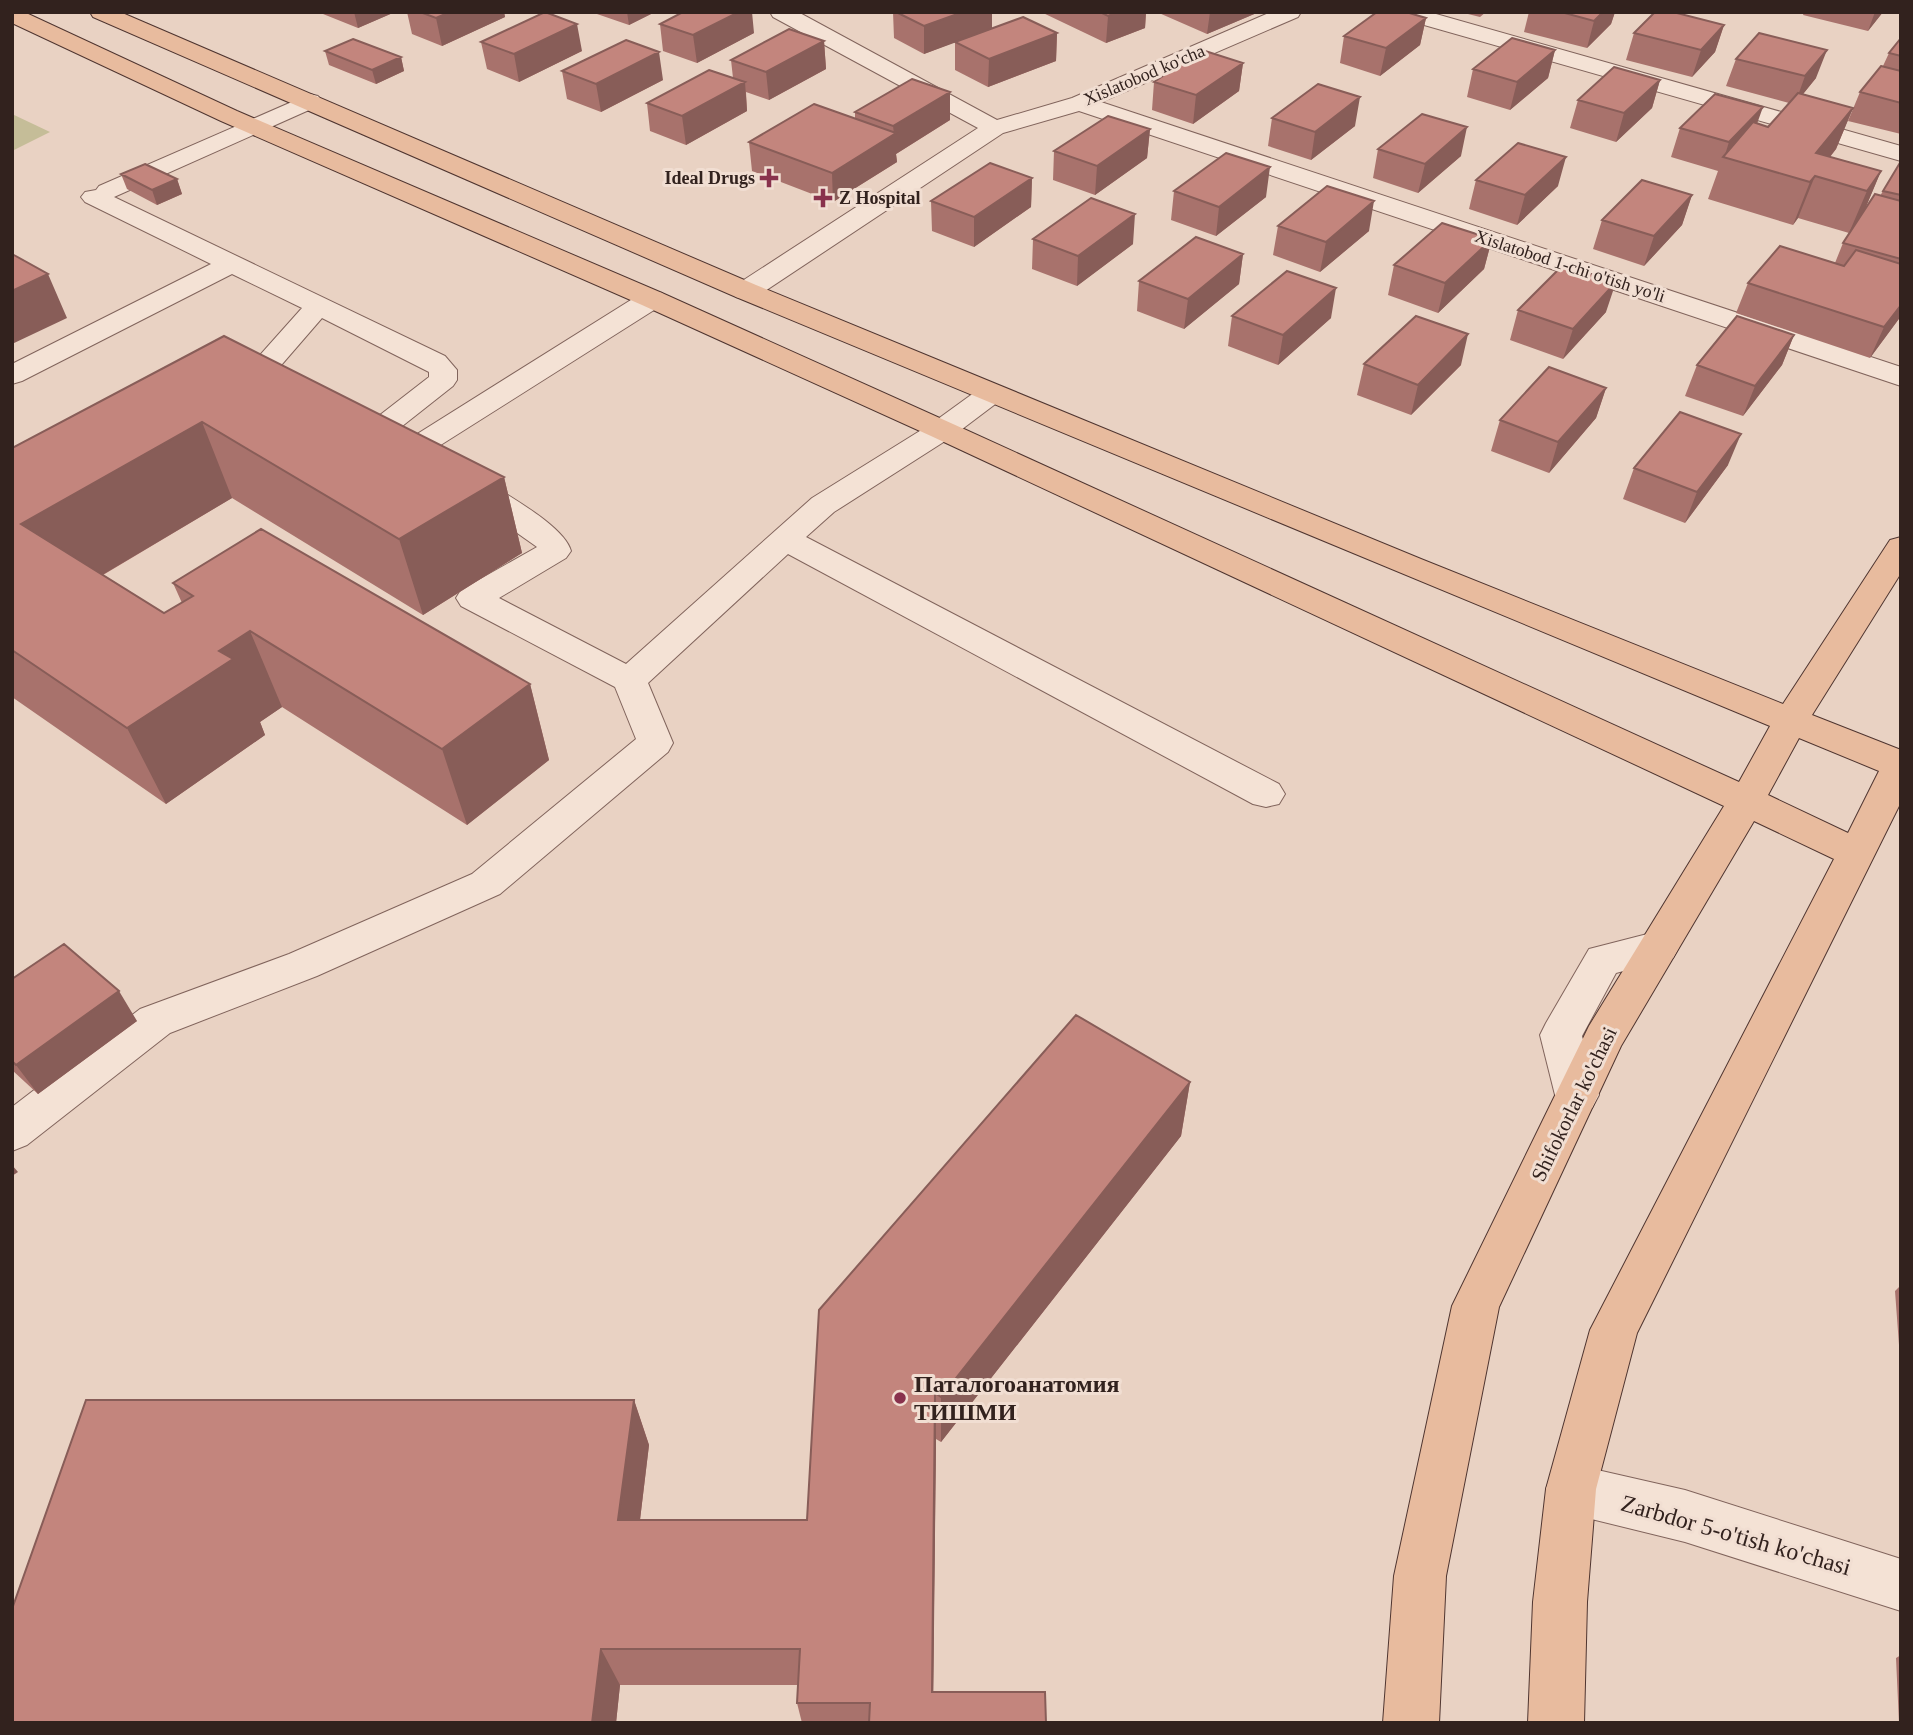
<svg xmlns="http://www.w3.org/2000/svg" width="1913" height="1735" font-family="Georgia,serif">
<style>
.green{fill:#c5bd98}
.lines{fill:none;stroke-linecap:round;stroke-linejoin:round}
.minor-casing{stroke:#81645c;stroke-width:2}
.major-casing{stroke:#4f3530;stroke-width:2}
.minor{fill:#f4e2d5;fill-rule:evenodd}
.major{fill:#e8bb9e;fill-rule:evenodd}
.wall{fill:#a8726c}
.shaded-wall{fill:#885d58}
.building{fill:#c3857d;stroke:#885d58;stroke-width:2}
.poi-dot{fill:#89324d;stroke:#f1ded2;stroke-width:2.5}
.labels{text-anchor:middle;stroke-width:6;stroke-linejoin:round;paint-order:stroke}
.far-street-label{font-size:18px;fill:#32221e;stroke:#f1ded2}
.far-poi-label{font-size:18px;font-weight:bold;fill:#32221e;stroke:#f1ded2;text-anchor:end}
.street-label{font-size:21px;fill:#32221e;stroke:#f1ded2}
.near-poi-label{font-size:24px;font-weight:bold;fill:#32221e;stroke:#f1ded2;text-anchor:start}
.near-street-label{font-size:24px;fill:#32221e;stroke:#f1ded2}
</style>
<rect width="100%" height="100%" fill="#e9d2c3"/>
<path class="green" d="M12,114l38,18 -38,19z"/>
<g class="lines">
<g class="minor-casing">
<path id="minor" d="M770,12h28l199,108 75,-22 199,-86h30l-3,5 -197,85 800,265v19l-822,-275 -76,22 -247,164 -10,2 -10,-2 -4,-6 4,-6 242,-157 -205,-111z
M1393,12h36l472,134v15l-505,-144z
M310,94l8,2 4,5 -4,5 -204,91 331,159 12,14v10l-4,6 -57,45 -11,3 -54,-13 -5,-6 5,-6 10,-3 39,9 49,-38v-5l-107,-54 -58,67 7,7 -5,6 -10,3 -21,-6 -5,-6 5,-6 67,-75 -70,-34 -210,107 -10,3v-20l199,-100 -126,-62 -4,-5 4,-5 11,-2 3,-4z
M652,291l10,2 4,6 -4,6 -234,148 -11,3 -11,-3 -4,-6 4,-6 236,-148z
M992,384l10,3 5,6 -5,6 -49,37 -119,76 -28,25 473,247 6,10 -6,10 -13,3 -13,-3 -465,-250 -140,129 25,60 -5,9 -168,142 -183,82 -147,57 -143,112 -15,6v-44l128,-98 149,-55 183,-80 164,-135 -21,-52 -154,-81 -5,-8 5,-8 76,-43 -78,-55 -4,-7 4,-7 11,-2 11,2c23,16 83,47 90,73l-5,7 -67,40 127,66 186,-166 119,-74 51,-37z
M1659,931l14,5 6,11 -6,11 -57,15 -34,63 17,59 -7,13 -15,5 -15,-5 -7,-13 -15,-60 6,-12 43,-74z
M1571,1464l114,26 216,69v52l-216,-69 -114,-28 -18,-7 -7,-18 7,-18z"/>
</g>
<g class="major-casing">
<path id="major" d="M12,12h12l213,99 425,182 291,131 786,358 31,-56 -1034,-429 -643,-280 -3,-5h30l636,273 665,274 362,145 107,-164 11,-3v36l-89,142 89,35v52l-264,531 -41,156 -9,113 -3,121h-56l5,-121 13,-113 44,-159 244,-471 -80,-38 -133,225 -122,261 -53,269 -7,147h-56l11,-147 58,-270 137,-280 135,-220 -793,-370 -289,-131 -421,-184 -209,-98zM1799,738l80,33 -31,62 -80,-38z"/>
</g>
<use href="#minor" class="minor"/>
<use href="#major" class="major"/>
</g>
<path class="wall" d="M318,12h77l-37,16z
M407,12h97l1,5 -63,29 -30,-12z
M597,12h58l-26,13 -32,-11z
M893,12h99v17l65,4 -1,28 -68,26 -33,-17v-28l-31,12 -30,-16z
M1041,12h105l-1,16 -39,15z
M1159,12h100l-52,22 -48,-21z
M1460,12h26l-6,5z
M1529,12h86l-4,12 -24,24 -63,-16z
M1804,12h79l-15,19 -65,-16z
M1426,18l-6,27 -40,31 -40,-13 4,-27z
M660,24l94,9 -57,30 -34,-12z
M1724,25l-9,27 -23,25 -66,-17 8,-27z
M1901,38v96l-53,-13 12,-29 23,-26 6,-13z
M824,41l2,28 -57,31 -23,-8 1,19 -61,34 -36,-14 -3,-28 86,-25 -2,-18z
M481,42l101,9 -63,31 -32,-13z
M1555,50l-7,28 -38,32 -43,-13 6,-28z
M325,51l76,6 3,14 -28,13 -47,-19z
M1736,59l80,19 -13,16 50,14 -17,41 -6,8 51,14 -17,40 16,-15 21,-35v155l-31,42 -134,-45 12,-30 87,-20 8,-20 14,-22 -8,12 -51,-15 -5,7 -85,-26 10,-28 -47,-14 9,-29 77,-5 11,4 21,-24 -63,-17z
M1243,63l-4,28 -46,33 -41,-14 2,-28z
M562,71l101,9 -62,32 -34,-13z
M1660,80l-8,28 -36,34 -46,-14 8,-28z
M950,92v28l-54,34 1,8 -64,40 -81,-31 -3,-29 106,-23v-7z
M1272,118l83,8 -44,34 -43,-14z
M1150,129l-3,29 -52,37 -42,-15 1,-29z
M1378,149l83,7 -43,37 -45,-15z
M121,174l56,5 5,15 -25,11 -30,-16z
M1032,178l-1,29 -57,40 -42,-16 -1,-30z
M1476,180l82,6 -41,39 -48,-16z
M1174,191l92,6 -50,39 -45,-16z
M1692,195l-10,30 -38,41 -51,-17 9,-29z
M1278,226l91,5 -49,41 -47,-17z
M1033,239l100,5 -56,42 -45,-17z
M1492,239l-8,30 -46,44 -50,-18 6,-30z
M1243,254l-4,30 -55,45 -47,-18 2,-30z
M1518,310l88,2 -43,47 -53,-19z
M1232,316l99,2 -53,47 -50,-19z
M1794,335l-12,30 -39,51 -58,-20 12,-31z
M224,336l280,141 18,76 -99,62 -191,-117 -129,77 61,38 18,-10 -9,-20 357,101 19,76 -82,65 -185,-118 -22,15 5,13 -99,69 -154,-107v-249z
M1364,364l97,1 -50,50 -54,-20z
M1606,388l-10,30 -47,55 -58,-22 9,-31z
M1728,465l-43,58 -62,-24 11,-31z
M12,979l125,42 -99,73 -26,-24z
M1190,1082l-9,54 -240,306 -5,-3 -3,253 113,31h-244l-5,-20 1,-18h-178l-4,38h-604l622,-323 15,45 -9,75h167z
M1901,1285v87l-6,-81z
M1901,1655v68h-2l-3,-65z"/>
<path class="shaded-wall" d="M354,12h41l-37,16z
M450,12h54l1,5 -63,29 -6,-28z
M627,12h28l-26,13z
M739,12h13l2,21 -57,30 -4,-28z
M963,12h29v17l-68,25v-28z
M1117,12h29l-1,16 -39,15 2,-27z
M1210,12h49l-52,22z
M1603,12h12l-4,12 -24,24 7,-27z
M1875,12h8l-15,19z
M1426,18l-6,27 -40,31 6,-28z
M577,24l5,27 -63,31 -5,-28z
M1724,25l-9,27 -23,25 9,-27z
M1057,33l-1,28 -68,26 1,-28z
M824,41l2,28 -57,31 -3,-28z
M1555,50l-7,28 -38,32 7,-28z
M1827,50l-11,28 -21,26 10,-28z
M659,52l4,28 -62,32 -5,-28z
M401,57l3,14 -28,13 -4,-14z
M1243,63l-4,28 -46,33 3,-29z
M1660,80l-8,28 -36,34 8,-29z
M745,82l2,29 -61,34 -4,-29z
M950,92v28l-54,34 1,8 -64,40 -1,-29 62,-39 -1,-8z
M1360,97l-5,29 -44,34 4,-28z
M1763,107l-10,28 -29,23 5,-16z
M1853,108l-17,41 -26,33 6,-29z
M1467,127l-6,29 -43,37 7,-29z
M1150,129l-3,29 -52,37 2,-29z
M1566,157l-8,29 -41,39 8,-30z
M1270,167l-4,30 -50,39 3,-29z
M1881,171l-18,43 -14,19 18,-42z
M1815,176l-17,42 -5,7 17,-43z
M1032,178l-1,29 -57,40v-30z
M177,179l5,15 -25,11 -5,-15z
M1692,195l-10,30 -38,41 10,-30z
M1374,201l-5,30 -49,41 6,-30z
M1135,214l-2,30 -56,42 1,-30z
M1492,239l-8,30 -46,44 7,-30z
M1243,254l-4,30 -55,45 4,-30z
M48,274l19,44 -55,26v-53z
M1616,282l-10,30 -43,47 10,-30z
M1336,288l-5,30 -53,47 5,-30z
M1901,305v11l-31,42 14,-31z
M1468,334l-7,31 -50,50 7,-30z
M1794,335l-12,30 -39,51 12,-30z
M1606,388l-10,30 -47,55 9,-31z
M202,422l30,76 -172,102 -39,-76z
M1741,434l-13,31 -43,58 12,-31z
M504,477l18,76 -99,62 -24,-76z
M250,631l32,76 -22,15 5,13 -99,69 -39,-76 92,-77z
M530,684l19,76 -82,65 -25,-76z
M119,991l18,30 -99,73 -22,-29z
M1190,1082l-9,54 -240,306v-45z
M12,1165l6,7 -6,4z
M935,1393l1,46 -3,284 -1,-31z
M634,1400l15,45 -14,116 -17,-41z
M601,1649l19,36 -4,38h-24z"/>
<path class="building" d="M420,12h30l-14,6z
M545,12l32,12 -63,30 -33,-12z
M683,12h56l-46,23 -33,-11z
M896,12h67l-39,14z
M1100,12h17l-9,4z
M1377,12h29l20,6 -40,30 -42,-12z
M1561,12h42l-9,9z
M1655,12h18l51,13 -23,25 -67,-17z
M1023,17l34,16 -68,26 -34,-17z
M789,29l35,12 -58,31 -35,-12z
M1759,33l68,17 -22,26 -69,-17z
M1512,38l43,12 -38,32 -44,-13z
M1901,38v18l-12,-3z
M353,39l48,18 -29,13 -47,-19z
M626,40l33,12 -63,32 -34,-13z
M1202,50l41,13 -47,32 -42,-13z
M1881,66l20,5v32l-41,-11z
M1614,67l46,13 -36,33 -46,-13z
M709,70l36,12 -63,34 -35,-13z
M912,79l38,13 -57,34 -38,-14z
M1318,84l42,13 -45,35 -43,-14z
M1798,93l55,15 -37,45 65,18 -14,20 -52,-15 -5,6 -87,-25 30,-35 15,5z
M1715,94l48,13 -34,35 -49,-14z
M814,104l82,29 -64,40 -83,-31z
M1422,114l45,13 -42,37 -47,-15z
M1108,116l42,13 -53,37 -43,-15z
M1518,143l48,14 -41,38 -49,-15z
M1226,153l44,14 -51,40 -45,-16z
M1901,161v34l-18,-4z
M990,163l42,15 -58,39 -43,-16z
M145,164l32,15 -25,11 -31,-16z
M1642,180l50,15 -38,41 -52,-16z
M1327,186l47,15 -48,41 -48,-16z
M1875,194l26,7v58l-58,-16z
M1091,198l44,16 -57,42 -45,-17z
M1442,223l50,16 -47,44 -51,-18z
M1196,237l47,17 -55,45 -49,-18z
M1780,246l64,20 12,-16 45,14v41l-17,22 -136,-44z
M12,254l36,20 -36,17z
M1563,265l53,17 -43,47 -55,-19z
M1287,271l49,17 -53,47 -51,-19z
M1416,316l52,18 -50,51 -54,-21z
M1737,316l57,19 -39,51 -58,-21z
M224,336l280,141 -105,62 -197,-117 -181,102 143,89 29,-17 -20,-13 88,-54 269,155 -88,65 -192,-118 -31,20 14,8 -106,69 -115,-78v-202z
M1549,367l57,21 -48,54 -58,-22z
M1680,412l61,22 -44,58 -63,-24z
M64,944l55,47 -103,74 -4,-4v-82z
M1076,1015l114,67 -249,315 -6,-4 -3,299h113l1,31h-177l1,-20h-73l3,-54h-199l-9,74h-580v-114l74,-209h548l-16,120h189l12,-210z"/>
<g class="poi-dot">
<path d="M765.5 167.5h7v7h7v7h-7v7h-7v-7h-7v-7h7z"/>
<path d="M819.5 187.5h7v7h7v7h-7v7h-7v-7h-7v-7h7z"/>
<circle cx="900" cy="1398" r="7"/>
</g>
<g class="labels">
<g class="far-street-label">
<text transform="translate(1144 75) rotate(-23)" y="6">Xislatobod ko'cha</text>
<text transform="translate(1570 266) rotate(18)" y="6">Xislatobod 1-chi o'tish yo'li</text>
</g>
<g class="far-poi-label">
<text x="755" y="184">Ideal Drugs</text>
<text x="839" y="204" text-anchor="start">Z Hospital</text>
</g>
<g class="street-label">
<text transform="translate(1574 1104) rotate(-64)" y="7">Shifokorlar ko'chasi</text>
</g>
<g class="near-poi-label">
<text x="914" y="1392">Паталогоанатомия<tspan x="914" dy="28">ТИШМИ</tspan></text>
</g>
<g class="near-street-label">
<text transform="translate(1736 1535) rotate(16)" y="8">Zarbdor 5-o'tish ko'chasi</text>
</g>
</g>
<rect width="1913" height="1735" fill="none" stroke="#32221e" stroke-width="28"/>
</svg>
